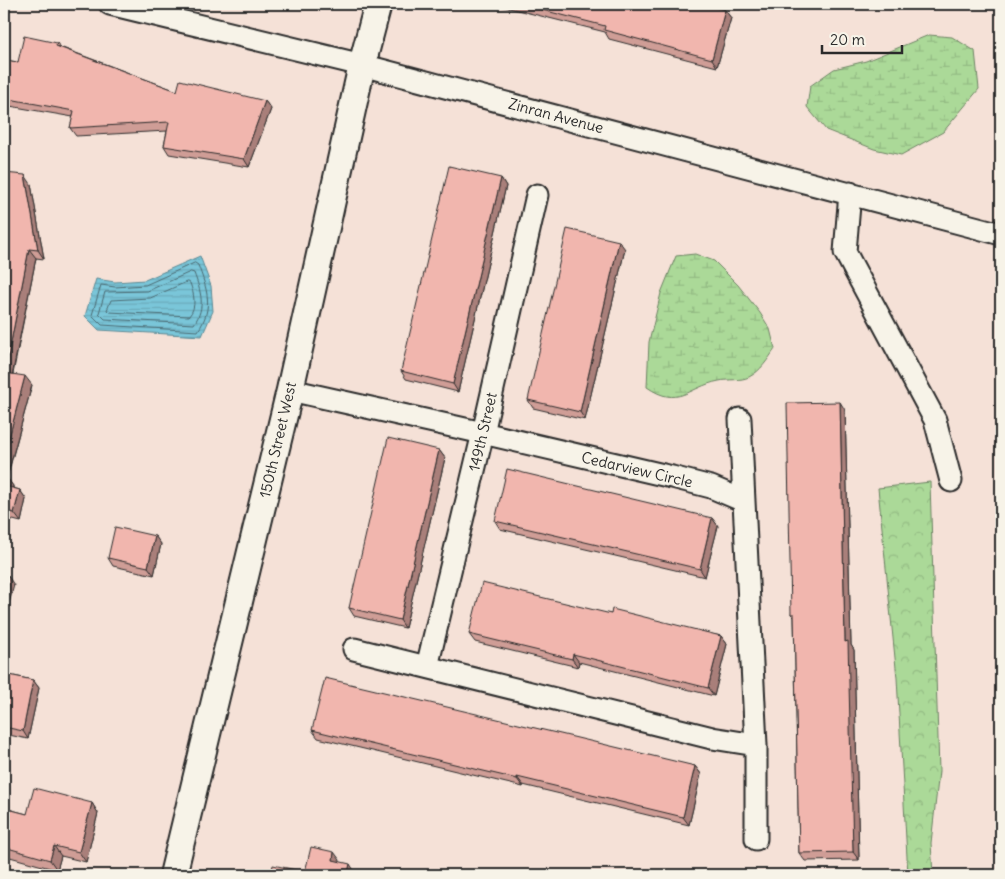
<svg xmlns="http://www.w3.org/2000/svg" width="1005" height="879" font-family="Delius,sans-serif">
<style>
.forest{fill:url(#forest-crowns);stroke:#6b8262}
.wetland{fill:url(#wetland-marsh);stroke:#6b8262}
.water{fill:url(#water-rules);stroke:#5a8893}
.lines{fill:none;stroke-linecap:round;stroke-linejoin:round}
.shore{stroke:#4b6971;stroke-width:1}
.minor-casing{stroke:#2b2b2b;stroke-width:25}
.tertiary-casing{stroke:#2b2b2b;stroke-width:30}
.minor{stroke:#f7f3e8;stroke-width:21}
.tertiary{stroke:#f7f3e8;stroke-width:26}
.wall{fill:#cf9d96;stroke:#2b2b2b}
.shaded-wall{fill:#a97f7a;stroke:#2b2b2b}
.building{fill:#f1b6ae;stroke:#2b2b2b}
.labels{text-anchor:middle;stroke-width:4;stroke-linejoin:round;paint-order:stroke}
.street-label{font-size:15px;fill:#2b2b2b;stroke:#f7f3e8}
</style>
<defs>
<pattern id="forest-crowns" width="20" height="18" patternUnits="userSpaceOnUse" patternTransform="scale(1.25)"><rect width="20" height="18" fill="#abd998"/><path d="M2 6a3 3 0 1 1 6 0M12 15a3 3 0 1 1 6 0" fill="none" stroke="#93ba83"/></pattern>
<pattern id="wetland-marsh" width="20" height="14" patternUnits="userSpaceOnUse" patternTransform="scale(1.25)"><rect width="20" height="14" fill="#abd998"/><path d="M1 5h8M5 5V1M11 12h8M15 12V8" fill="none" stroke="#93ba83"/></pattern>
<pattern id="water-rules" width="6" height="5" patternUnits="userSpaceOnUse" patternTransform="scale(1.25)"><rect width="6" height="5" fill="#7ac6d9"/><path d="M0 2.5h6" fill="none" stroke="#6aaaba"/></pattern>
</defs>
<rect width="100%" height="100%" fill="#f5e1d7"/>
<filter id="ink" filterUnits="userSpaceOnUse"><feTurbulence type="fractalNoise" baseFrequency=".02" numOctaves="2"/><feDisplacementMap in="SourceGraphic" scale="10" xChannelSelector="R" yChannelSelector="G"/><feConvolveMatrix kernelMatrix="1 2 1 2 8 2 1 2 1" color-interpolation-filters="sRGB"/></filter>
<g filter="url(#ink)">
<path class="forest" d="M930,482l9,289 -8,72 2,32h-25l-11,-197 -19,-190z"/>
<path class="wetland" d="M929,35l23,2 23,14 4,38 -36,43 -42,23 -27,-6 -48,-19 -19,-23 3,-21 24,-17 32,-8z
M695,254l19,7 24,24 22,28 10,16 5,20c-7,10 -14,22 -26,28 -8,4 -21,2 -30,4 -31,6 -40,28 -72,6l2,-45 12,-49 15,-37z"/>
<path class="water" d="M200,256l11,30 2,25 -11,25 -103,-6 -14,-14 11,-37 19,3 30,-2z"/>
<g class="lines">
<path class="shore" d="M195,263l3,2c9,24 16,42 0,66l-96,-6 -10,-10 9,-30 14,2 30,-2z
M191,272l3,1c7,19 12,34 0,51l-89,-5 -6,-6 6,-21 42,-1z
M187,282l3,1c4,11 7,24 -1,33l-80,-4 -2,-2 4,-10 39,-2z"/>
<g class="minor-casing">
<path id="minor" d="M110,4l252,61 639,169
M850,193l-5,59 90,168 16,61
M290,390l193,43 189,44 39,10 33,14 12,244 -44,-7 -358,-89
M740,419l4,82
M427,667l56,-234 54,-238
M756,839v-94"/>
</g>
<g class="tertiary-casing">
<path id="tertiary" d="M173,875l117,-485 72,-325 16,-61"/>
</g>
<use href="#minor" class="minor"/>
<use href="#tertiary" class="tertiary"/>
</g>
<path class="wall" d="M493,4h210l22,6 6,8 -14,49 -108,-28 -4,-7z
M57,43l3,4 117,44 88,10 6,8 -22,58 -80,-13 -5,-8 3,-15 -91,5 -6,-8 3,-11 -69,-12v-45l14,2z
M4,173l27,11 13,75 -8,-1 -23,116 19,11 -25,93 6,8v2l7,2 6,9 -5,23 -16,-4 -1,4z
M501,178l5,8 -48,206 -52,-13 -5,-8z
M625,249l-40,171 -52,-12 -5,-8z
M845,410l6,235 3,5 5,210 -54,1 -6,-8 -5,-236 -3,-3z
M439,450l6,8 -40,170 -51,-12 -5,-8z
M712,518l6,8 -13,51 -205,-48 -5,-8z
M155,536l6,8 -7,31 -41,-9 -5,-8z
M611,614l110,22 6,8 -13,52 -135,-34 -1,5 -103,-25 -6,-8z
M4,674l29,6 6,8 -11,51 -24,-5z
M312,730l383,36 6,8 -12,51 -166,-40v2l-205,-49z
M92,803l6,10 -12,49 -25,-6 -4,14 -47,-13 -4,17 -2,-1v-65l23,6z"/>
<path class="shaded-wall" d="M725,10l6,8 -14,49 -5,-8z
M265,101l6,8 -22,58 -5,-8z
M25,175l6,9 13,75 -6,-9z
M501,178l5,8 -48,206 -5,-8z
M619,241l6,8 -40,171 -5,-8z
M29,249l7,9 -25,123 -6,-8z
M25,376l7,9 -27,99 -1,-1v-26z
M840,402l5,8 6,235 3,5 5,210 -6,-8 -8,-210z
M439,450l6,8 -40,170 -5,-8z
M7,478l6,8 -2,9 -6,-9z
M20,490l6,9 -5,23 -7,-9z
M712,518l6,8 -13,51 -5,-8z
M155,536l6,8 -7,31 -6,-8z
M8,576l6,9 -10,37v-30z
M721,636l6,8 -13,52 -6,-8z
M573,654l6,8 -1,5 -6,-8z
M33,680l6,8 -11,51 -5,-8z
M695,766l6,8 -12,51 -6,-8z
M517,777l6,8v2l-6,-8z
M92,803l6,10 -12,49 -7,-10z
M54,846l7,10 -4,14 -7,-10z
M4,848l6,9 -4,17 -2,-4z
M334,852l6,8 -2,8 -5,-8z
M350,864l5,8v3h-5l-2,-3z"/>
<path class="building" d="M519,4h184l22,6 -13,49 -108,-29 1,-4z
M24,36l33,7 -1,3 121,45 3,-11 85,21 -21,58 -80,-13 5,-24 -99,6 4,-17 -70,-13v-38l14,2z
M449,166l52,12 -48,206 -52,-13z
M4,173l21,2 13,75 -9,-1 -24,124 20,3 -21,81z
M567,229l52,12 -39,171 -52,-12z
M840,402l5,240 3,-1 5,211 -54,1 -5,-239h-3l-4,-211z
M388,438l51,12 -39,170 -51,-12z
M507,469l205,49 -12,51 -205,-48z
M4,477l3,1 -2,8 15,4 -6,23 -10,-3z
M115,527l40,9 -7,31 -40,-9z
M4,575l4,1 -4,16z
M482,583l129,31 1,-5 109,27 -13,52 -135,-34 -1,5 -103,-25z
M4,674l29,6 -10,51 -19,-4z
M325,678l370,88 -12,51 -166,-40v2l-205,-49z
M34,788l58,15 -13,49 -25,-6 -4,14 -46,-13v-39l23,6z
M311,847l23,5 -1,8 17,4 -2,8 4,3h-81l2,-10 32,7z"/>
</g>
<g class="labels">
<g class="street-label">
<text transform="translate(556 116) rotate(15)" y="5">Zinran Avenue</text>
<text transform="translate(483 432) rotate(-77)" y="5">149th Street</text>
<text transform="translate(278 440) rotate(-77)" y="5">150th Street West</text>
<text transform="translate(637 470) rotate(13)" y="5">Cedarview Circle</text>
</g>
</g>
<rect width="1005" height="879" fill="none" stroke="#f7f3e8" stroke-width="20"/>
<rect x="10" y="10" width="985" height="859" fill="none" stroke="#2b2b2b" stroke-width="2" filter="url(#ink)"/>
<path d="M822 45v8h80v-8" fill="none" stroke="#2b2b2b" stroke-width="2.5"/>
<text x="830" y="45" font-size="15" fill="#2b2b2b" stroke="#f7f3e8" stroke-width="4" paint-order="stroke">20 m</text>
</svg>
